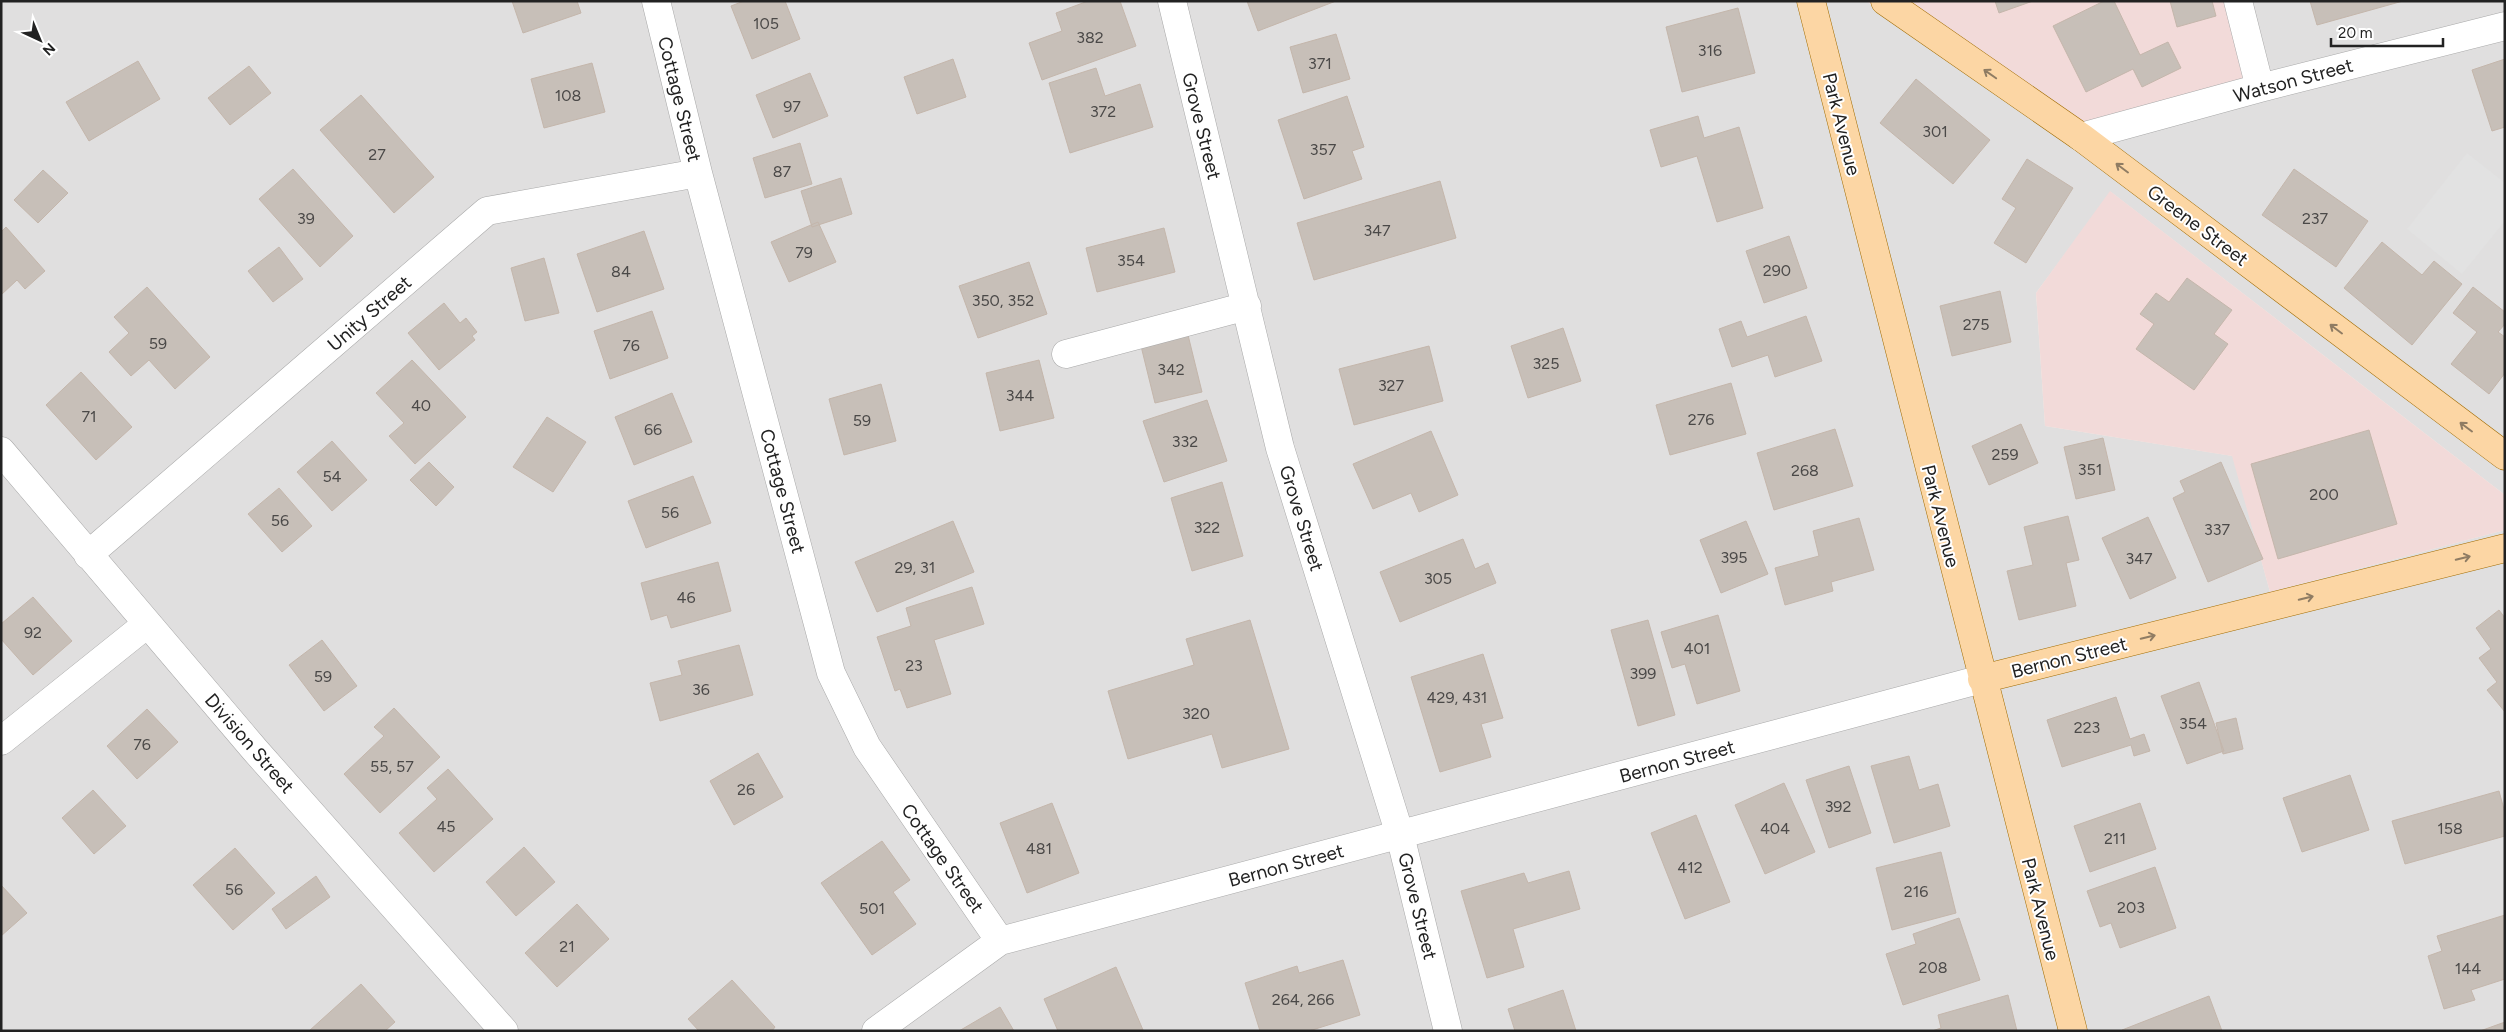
<svg xmlns="http://www.w3.org/2000/svg" width="2506" height="1032" font-family="Figtree,sans-serif">
<style>
.residential{fill:#e0dfdf}
.commercial{fill:#f2dad9}
.parking{fill:#e2e2e2}
.building{fill:#c7bfb8;stroke:#c4b6ab}
.lines{fill:none;stroke-linecap:round;stroke-linejoin:round}
.minor-casing{stroke:#a9a9a9;stroke-width:29}
.major-casing{stroke:#a06b00;stroke-width:29}
.minor{stroke:#fff;stroke-width:28}
.major{stroke:#fcd6a4;stroke-width:28}
.oneway{stroke:#8f7c63}
.labels{text-anchor:middle;stroke-width:4;stroke-linejoin:round;paint-order:stroke}
.number-label{font-size:16px;fill:#4b4948}
.street-label{font-size:19px;fill:#222;stroke:#fff}
</style>
<rect width="100%" height="100%" fill="#f2efe9"/>
<path class="residential" d="M1,1h1865l216,150 161,-150h262v494l-394,-303 -75,101 9,133 188,30 37,136 235,-62v501h-2504z"/>
<path class="commercial" d="M1866,1h377l23,92 -184,58z
M2110,191l395,304v35l-235,62 -38,-136 -187,-30 -9,-133z"/>
<path class="parking" d="M2467,153l38,30v38l-43,53 -55,-45z"/>
<path class="building" d="M512,1h65l4,12 -58,20z
M744,1h41l15,38 -48,20 -21,-53z
M1088,1h32l16,45 -94,34 -13,-37 33,-12 -6,-18z
M1247,1h89l-78,30z
M1995,1h38l-34,12z
M2104,1h10l26,54 28,-13 13,26 -39,19 -9,-18 -47,23 -33,-66z
M2170,1h42l4,15 -39,11z
M2310,1h93l-86,24z
M1738,8l17,65 -73,19 -16,-65z
M1336,34l14,45 -47,14 -13,-46z
M953,59l13,38 -49,17 -13,-37z
M2505,59v68l-13,4 -20,-61z
M138,61l22,38 -71,42 -23,-39z
M592,63l13,49 -61,16 -13,-49z
M249,66l22,27 -41,32 -22,-27z
M1096,68l9,28 35,-12 13,43 -83,26 -21,-70z
M810,73l18,43 -55,22 -17,-43z
M1916,79l74,61 -37,44 -73,-61z
M361,95l73,82 -40,36 -74,-83z
M1347,96l17,51 -12,4 10,28 -58,20 -26,-79z
M1698,116l6,22 35,-11 24,81 -46,14 -20,-66 -36,11 -11,-37z
M800,143l12,41 -47,14 -12,-40z
M2027,159l46,29 -47,75 -32,-20 22,-35 -14,-9z
M293,169l60,67 -33,31 -61,-68z
M2294,169l74,52 -32,46 -74,-52z
M43,170l25,23 -30,30 -24,-23z
M841,178l11,36 -40,13 -11,-36z
M1440,181l16,57 -142,42 -17,-57z
M818,222l18,40 -47,20 -18,-40z
M6,227l39,44 -20,18 -8,-9 -16,15v-63z
M1164,228l11,44 -78,20 -11,-44z
M644,231l20,58 -67,23 -20,-58z
M1789,236l18,52 -43,15 -18,-52z
M2382,242l40,33 12,-14 28,23 -50,61 -68,-57z
M279,247l24,32 -30,23 -25,-31z
M544,258l15,55 -34,8 -14,-53z
M1029,262l18,52 -69,24 -19,-52z
M2187,278l45,32 -18,24 14,10 -34,46 -58,-41 18,-25 -14,-10 16,-21 13,9z
M147,287l63,70 -35,32 -26,-29 -18,16 -22,-24 20,-19 -15,-16z
M2473,287l32,25v12l-7,8 7,5v36l-16,21 -38,-30 26,-32 -24,-19z
M2000,291l11,51 -59,14 -12,-50z
M444,303l16,20 6,-5 11,14 -5,4 3,4 -36,30 -31,-37z
M652,311l16,47 -58,21 -16,-48z
M1806,316l16,45 -47,16 -7,-22 -36,12 -13,-38 22,-8 6,16z
M1563,328l18,53 -53,17 -17,-52z
M1188,335l14,57 -47,11 -14,-57z
M1429,346l14,55 -89,24 -15,-56z
M412,360l54,57 -51,47 -26,-28 15,-13 -28,-30z
M1039,360l15,58 -54,13 -14,-58z
M81,372l51,55 -36,33 -50,-55z
M1731,383l15,51 -76,21 -14,-50z
M881,384l15,57 -52,14 -15,-56z
M672,393l20,49 -58,23 -19,-48z
M1207,400l20,61 -63,21 -21,-61z
M547,417l39,25 -33,50 -40,-25z
M2021,424l17,39 -49,22 -17,-39z
M1835,429l18,57 -79,24 -17,-57z
M2369,430l28,94 -119,35 -27,-95z
M1431,431l27,64 -39,17 -8,-19 -38,16 -20,-45z
M2103,438l12,52 -39,9 -12,-52z
M332,441l35,39 -35,31 -35,-39z
M429,462l25,25 -18,19 -26,-26z
M2221,462l42,97 -55,23 -35,-84 12,-6 -5,-11z
M693,476l18,47 -65,25 -18,-47z
M1222,482l21,74 -51,15 -21,-73z
M279,488l33,38 -30,26 -34,-38z
M2068,516l11,44 -13,3 10,43 -57,14 -12,-49 26,-6 -9,-38z
M2148,517l28,61 -46,21 -28,-61z
M1859,518l15,52 -43,12 2,9 -48,14 -10,-37 44,-12 -6,-25z
M953,521l21,51 -97,40 -22,-50z
M1746,521l22,53 -47,19 -21,-53z
M1463,539l12,30 13,-6 8,20 -96,39 -20,-50z
M718,562l13,49 -60,17 -4,-13 -16,5 -10,-37z
M972,587l12,37 -50,16 17,54 -44,14 -7,-19 -5,2 -18,-54 34,-11 -5,-18z
M33,597l39,44 -39,34 -32,-36v-15z
M2499,610l6,8v94l-18,-22 10,-8 -18,-24 12,-9 -15,-21z
M1718,615l22,76 -43,13 -12,-40 -13,4 -11,-36z
M1250,620l39,129 -67,19 -10,-34 -84,25 -20,-68 86,-26 -8,-26z
M1648,620l27,95 -37,11 -27,-96z
M322,640l35,46 -33,25 -35,-46z
M739,645l14,50 -93,26 -10,-38 32,-8 -4,-14z
M1483,654l20,64 -22,6 10,33 -51,15 -29,-95z
M2199,682l25,69 -37,13 -26,-68z
M2116,697l14,42 14,-5 6,17 -16,5 -3,-11 -69,22 -15,-47z
M394,708l46,49 -60,56 -36,-39 40,-38 -10,-9z
M147,709l31,33 -41,37 -30,-33z
M2236,718l7,31 -20,5 -7,-31z
M758,753l25,44 -49,28 -24,-44z
M1909,756l10,34 19,-6 12,42 -56,17 -23,-77z
M1849,766l22,67 -42,15 -23,-68z
M448,769l45,50 -59,53 -35,-39 38,-34 -10,-11z
M2350,775l19,55 -67,22 -19,-54z
M1784,783l31,69 -50,22 -30,-69z
M93,790l33,36 -32,28 -32,-36z
M2499,791l6,22v23l-100,28 -13,-43z
M1052,803l27,70 -52,20 -27,-70z
M2140,803l16,46 -66,23 -16,-46z
M1696,815l34,87 -45,17 -34,-86z
M882,841l28,39 -17,12 23,32 -44,31 -51,-72z
M524,847l31,35 -39,34 -30,-34z
M235,848l40,45 -42,37 -40,-45z
M1941,852l15,61 -64,17 -16,-62z
M2155,867l21,61 -56,20 -9,-25 -11,4 -13,-36z
M1569,871l11,38 -67,20 11,38 -37,11 -26,-87 63,-18 4,10z
M316,876l14,21 -44,32 -14,-20z
M1,885l26,28 -26,23z
M577,904l32,35 -52,48 -32,-34z
M2505,915v64l-34,11 4,10 -31,9 -16,-53 14,-5 -5,-15z
M1959,918l21,62 -77,25 -17,-51 30,-10 -3,-10z
M1343,960l17,55 -51,16h-49l-15,-48 52,-17 2,7z
M1116,967l27,63 -85,1 -14,-32z
M732,980l43,47 -3,4h-73l-11,-12z
M361,984l34,38 -10,9h-76z
M1563,990l13,41h-61l-7,-22z
M2008,995l9,36h-85l9,-3 -3,-13z
M2209,996l13,35h-99l-1,-1z
M1000,1007l14,24h-55z
M2505,1022v9h-25z"/>
<g class="lines">
<g class="minor-casing">
<path id="minor" d="M656,1l42,172 133,500 36,74 133,194
M1172,1l108,447 120,387 48,196
M2238,1l22,87
M2081,137l179,-49 245,-62
M1066,354l181,-48
M1,451l254,299 249,281
M88,555l399,-344 211,-38
M1,741l146,-117
M876,1031l124,-90 982,-262"/>
</g>
<g class="major-casing">
<path id="major" d="M1811,1l262,1030
M1885,1l196,136 424,319
M1982,679l523,-131"/>
</g>
<use href="#minor" class="minor"/>
<use href="#major" class="major"/>
</g>
<defs><path id="oneway-shaft" d="M-6 0H5M1.5-3L5.5 0L1.5 3" fill="none" stroke-width="1.6" stroke-linecap="round" stroke-linejoin="round" transform="scale(1.25)"/></defs>
<g class="oneway">
<use href="#oneway-shaft" transform="translate(1990 74) rotate(-145)"/>
<use href="#oneway-shaft" transform="translate(2122 168) rotate(-143)"/>
<use href="#oneway-shaft" transform="translate(2336 329) rotate(-143)"/>
<use href="#oneway-shaft" transform="translate(2466 427) rotate(-143)"/>
<use href="#oneway-shaft" transform="translate(2463 558) rotate(-14)"/>
<use href="#oneway-shaft" transform="translate(2306 598) rotate(-14)"/>
<use href="#oneway-shaft" transform="translate(2148 637) rotate(-14)"/>
</g>
<g class="labels">
<g class="number-label">
<text x="766" y="29">105</text>
<text x="1090" y="43">382</text>
<text x="1710" y="56">316</text>
<text x="1320" y="69">371</text>
<text x="568" y="101">108</text>
<text x="792" y="112">97</text>
<text x="1103" y="117">372</text>
<text x="1935" y="137">301</text>
<text x="1323" y="155">357</text>
<text x="377" y="160">27</text>
<text x="782" y="177">87</text>
<text x="306" y="224">39</text>
<text x="2315" y="224">237</text>
<text x="1377" y="236">347</text>
<text x="804" y="258">79</text>
<text x="1131" y="266">354</text>
<text x="1777" y="276">290</text>
<text x="621" y="277">84</text>
<text x="1003" y="306">350, 352</text>
<text x="1976" y="330">275</text>
<text x="158" y="349">59</text>
<text x="631" y="351">76</text>
<text x="1546" y="369">325</text>
<text x="1171" y="375">342</text>
<text x="1391" y="391">327</text>
<text x="1020" y="401">344</text>
<text x="421" y="411">40</text>
<text x="89" y="422">71</text>
<text x="1701" y="425">276</text>
<text x="862" y="426">59</text>
<text x="653" y="435">66</text>
<text x="1185" y="447">332</text>
<text x="2005" y="460">259</text>
<text x="2090" y="475">351</text>
<text x="1805" y="476">268</text>
<text x="332" y="482">54</text>
<text x="2324" y="500">200</text>
<text x="670" y="518">56</text>
<text x="280" y="526">56</text>
<text x="1207" y="533">322</text>
<text x="2217" y="535">337</text>
<text x="1734" y="563">395</text>
<text x="2139" y="564">347</text>
<text x="915" y="573">29, 31</text>
<text x="1438" y="584">305</text>
<text x="686" y="603">46</text>
<text x="33" y="638">92</text>
<text x="1697" y="654">401</text>
<text x="914" y="671">23</text>
<text x="1643" y="679">399</text>
<text x="323" y="682">59</text>
<text x="701" y="695">36</text>
<text x="1457" y="703">429, 431</text>
<text x="1196" y="719">320</text>
<text x="2193" y="729">354</text>
<text x="2087" y="733">223</text>
<text x="142" y="750">76</text>
<text x="392" y="772">55, 57</text>
<text x="746" y="795">26</text>
<text x="1838" y="812">392</text>
<text x="446" y="832">45</text>
<text x="1775" y="834">404</text>
<text x="2450" y="834">158</text>
<text x="2115" y="844">211</text>
<text x="1039" y="854">481</text>
<text x="1690" y="873">412</text>
<text x="234" y="895">56</text>
<text x="1916" y="897">216</text>
<text x="2131" y="913">203</text>
<text x="872" y="914">501</text>
<text x="567" y="952">21</text>
<text x="1933" y="973">208</text>
<text x="2468" y="974">144</text>
<text x="1303" y="1005">264, 266</text>
</g>
<g class="street-label">
<text transform="translate(2293 80) rotate(-15)" y="7">Watson Street</text>
<text transform="translate(680 99) rotate(76)" y="7">Cottage Street</text>
<text transform="translate(1842 124) rotate(76)" y="7">Park Avenue</text>
<text transform="translate(1202 126) rotate(76)" y="7">Grove Street</text>
<text transform="translate(2198 225) rotate(37)" y="7">Greene Street</text>
<text transform="translate(369 313) rotate(-41)" y="7">Unity Street</text>
<text transform="translate(783 491) rotate(75)" y="7">Cottage Street</text>
<text transform="translate(1941 516) rotate(76)" y="7">Park Avenue</text>
<text transform="translate(1302 518) rotate(73)" y="7">Grove Street</text>
<text transform="translate(2069 657) rotate(-14)" y="7">Bernon Street</text>
<text transform="translate(250 743) rotate(49)" y="7">Division Street</text>
<text transform="translate(1677 761) rotate(-15)" y="7">Bernon Street</text>
<text transform="translate(943 858) rotate(55)" y="7">Cottage Street</text>
<text transform="translate(1286 865) rotate(-15)" y="7">Bernon Street</text>
<text transform="translate(1418 906) rotate(76)" y="7">Grove Street</text>
<text transform="translate(2041 909) rotate(76)" y="7">Park Avenue</text>
</g>
</g>
<rect width="2506" height="1032" fill="none" stroke="#222222" stroke-width="5"/>
<g transform="translate(40 40) rotate(136)" stroke="#ffffff" stroke-width="4" paint-order="stroke">
<path d="M0-4L9 19L0 12L-9 19Z" fill="#222222"/>
<text y="-8" font-size="14" font-weight="bold" text-anchor="middle" fill="#222222">N</text>
</g>
<path d="M2331 38v8h112v-8" fill="none" stroke="#222222" stroke-width="2.5"/>
<text x="2338" y="38" font-size="15" fill="#222222" stroke="#ffffff" stroke-width="4" paint-order="stroke">20 m</text>
</svg>
